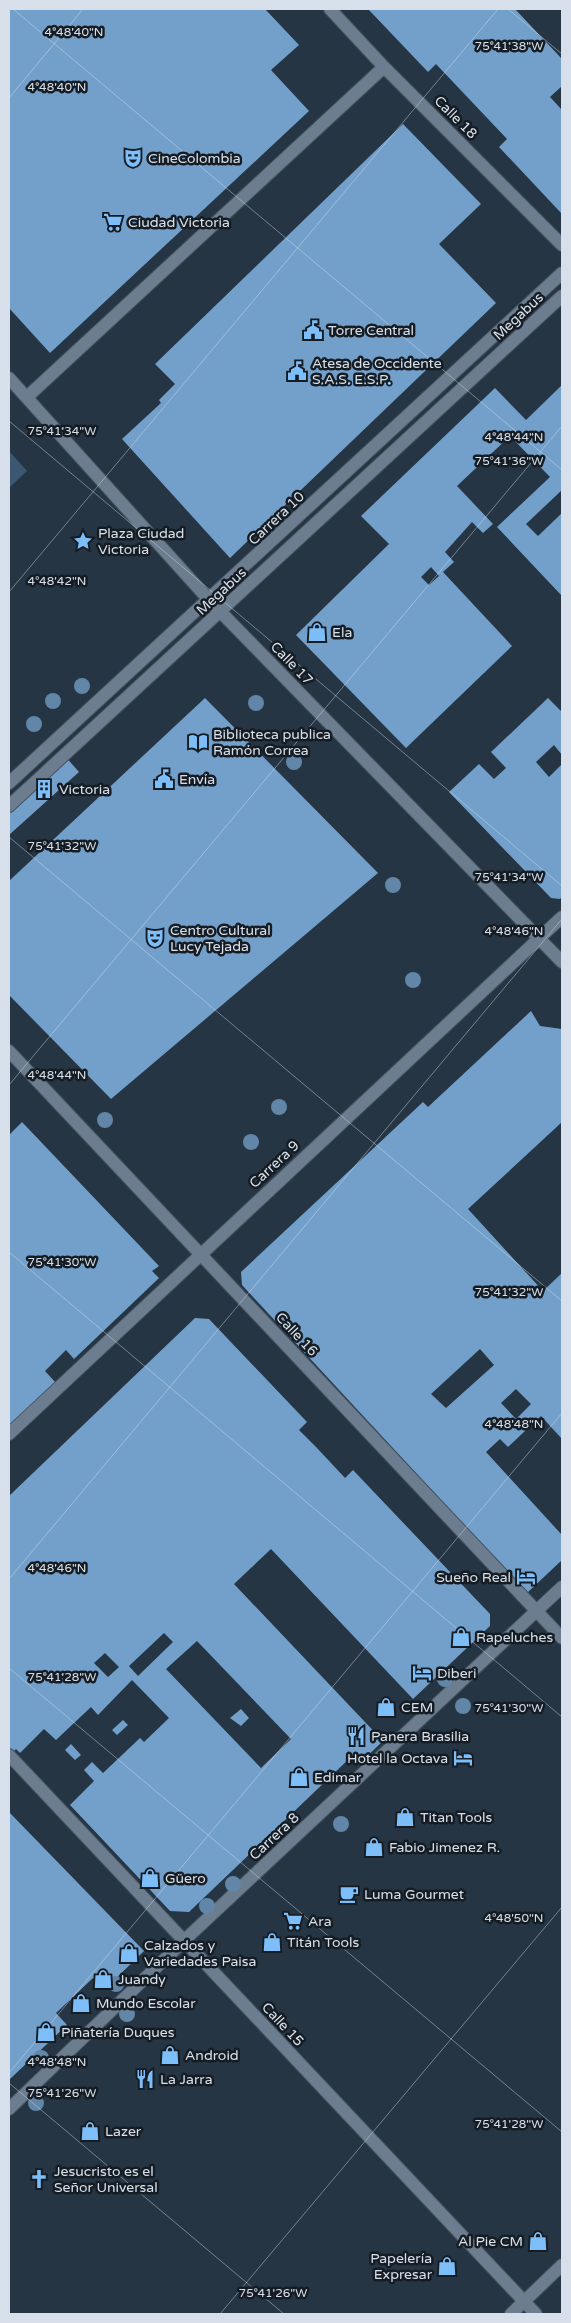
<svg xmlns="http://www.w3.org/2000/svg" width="571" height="2323" font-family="'Varela Round',sans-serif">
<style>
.green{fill:#3b5771}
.building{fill:#73a0cb;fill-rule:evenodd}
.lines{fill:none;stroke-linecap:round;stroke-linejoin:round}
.lane-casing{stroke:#465360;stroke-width:14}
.street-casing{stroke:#465360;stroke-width:14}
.secondary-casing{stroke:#465360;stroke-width:14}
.lane{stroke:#6b7d8e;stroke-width:12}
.street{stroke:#6b7d8e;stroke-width:12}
.secondary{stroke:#6b7d8e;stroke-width:12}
.tree{fill:#6286a7}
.ticks{fill:none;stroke:#d7e0ea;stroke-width:1;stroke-opacity:0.45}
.labels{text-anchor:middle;stroke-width:5;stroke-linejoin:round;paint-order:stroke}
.street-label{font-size:14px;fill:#d7e0ea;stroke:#151c23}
.poi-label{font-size:14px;fill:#d7e0ea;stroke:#151c23;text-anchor:start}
.ticks-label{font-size:12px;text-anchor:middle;fill:#d7e0ea;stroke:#151c23;stroke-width:5;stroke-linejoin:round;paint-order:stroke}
</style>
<rect width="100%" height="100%" fill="#253544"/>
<path class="green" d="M9,451l18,20 -17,16 -1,-1z"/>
<path class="building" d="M9,9h256l34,36 -28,25 38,41 -259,242 -41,-45z
M368,9h147l47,50v27l-12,11 12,13v104l-63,-67 8,-8 -71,-75 -8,8z
M403,124l78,80 -42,40 57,59 -266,255 -108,-119 39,-36 -2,-3 16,-16 -20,-20z
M562,385v105l-36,34 12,12 24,-23v83l-65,-69 53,-50 -40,-41 -53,50 36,38 -10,9 -11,-11 -27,30 9,10 -11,10 69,74 -106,102 -110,-113 93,-91 -28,-28 134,-128 31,32zM431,567l8,9 -10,9 -8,-8z
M205,698l173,175 -267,226 -102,-104v-114z
M548,698l14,14v43l-8,-10 -18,17 13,15 13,-13v133l-2,2 -9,-1 -102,-106 30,-28 15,15 12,-11 -15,-16z
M64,755l15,17 -70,63v-29z
M531,1011l9,15 22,3v93l-94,87 75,82 19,-18v166l-21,-23 -33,31 -8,-8 -14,13 76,83v25l-35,33 -285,-308 -1,-13 182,-170 5,5zM480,1349l14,16 -48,43 -15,-14zM516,1389l15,15 -15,15 -15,-16z
M22,1122l137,144 -7,5 7,7 -85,81 -8,-9 -21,21 11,12 -47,43v-291z
M195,1318l14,1 98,103 -8,8 18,18 28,30 8,-8 137,144v12l-77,73 -142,-150 -37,35 149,157 -24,23 -7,-8 -163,156 -19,-1 -100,-106 24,-24 -10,-11 8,-8 11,11 37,-35 4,4 25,-24 -37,-38 -34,35 -7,-8 -35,33 -12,-11 -24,24 -4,-4 -5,5 -2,-3v-255zM164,1633l9,9 -35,34 -9,-10zM197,1641l94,98 -30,29 -95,-99zM105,1653l14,14 -11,10 -14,-14z
M241,1709l8,9 -8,8 -11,-8z
M123,1720l5,5 -11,10 -5,-5z
M71,1744l10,11 -6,5 -10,-10z
M9,1812l135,139 -39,38 -12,-11 -37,35 11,12 -58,55z"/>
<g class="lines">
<g class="lane-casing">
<path id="lane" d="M9,806l553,-510"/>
</g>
<g class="street-casing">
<path id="street" d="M330,9l54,58 178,178
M9,378l200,222 353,362
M27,397l357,-330
M9,783l553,-510
M9,1051l553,587
M9,1434l553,-517
M9,1755l527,559"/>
</g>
<g class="secondary-casing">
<path id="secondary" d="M9,2109l182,-175 371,-347
M511,2314l51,-49"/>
</g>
<use href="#lane" class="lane"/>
<use href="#street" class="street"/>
<use href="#secondary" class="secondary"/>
</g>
<g class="tree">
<circle cx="82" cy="686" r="8"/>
<circle cx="53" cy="701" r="8"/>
<circle cx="256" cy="703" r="8"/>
<circle cx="34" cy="724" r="8"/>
<circle cx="294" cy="762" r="8"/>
<circle cx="393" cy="885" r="8"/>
<circle cx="413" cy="980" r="8"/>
<circle cx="279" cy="1107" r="8"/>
<circle cx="105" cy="1120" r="8"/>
<circle cx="251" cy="1142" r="8"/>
<circle cx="445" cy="1679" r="8"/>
<circle cx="463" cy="1706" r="8"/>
<circle cx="341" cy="1824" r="8"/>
<circle cx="233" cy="1884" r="8"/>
<circle cx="207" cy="1906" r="8"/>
<circle cx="116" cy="1984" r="8"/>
<circle cx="127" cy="2014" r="8"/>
<circle cx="41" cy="2058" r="8"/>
<circle cx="36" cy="2103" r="8"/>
</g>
<path class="ticks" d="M13,9l549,461M508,9l54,45M9,98l74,-89M9,421l553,465M9,592l489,-583M9,837l553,464M9,1085l553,-659M9,1252l553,465M9,1579l553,-660M9,1668l553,464M9,2073l553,-660M9,2083l275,231M220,2314l342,-407"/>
<defs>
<g id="theatre-bare" transform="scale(1.5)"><path d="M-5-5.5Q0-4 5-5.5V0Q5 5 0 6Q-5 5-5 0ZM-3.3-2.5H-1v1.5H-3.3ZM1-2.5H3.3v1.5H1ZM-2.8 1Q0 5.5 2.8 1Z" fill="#7dbef9" stroke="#151c23" stroke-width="2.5" paint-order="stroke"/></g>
<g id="supermarket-bare" transform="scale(1.5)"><path d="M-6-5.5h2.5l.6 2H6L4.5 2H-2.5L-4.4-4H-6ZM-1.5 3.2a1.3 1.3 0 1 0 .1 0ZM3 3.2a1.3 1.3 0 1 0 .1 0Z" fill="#7dbef9" stroke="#151c23" stroke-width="2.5" paint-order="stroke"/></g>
<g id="civic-bare" transform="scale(1.5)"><path d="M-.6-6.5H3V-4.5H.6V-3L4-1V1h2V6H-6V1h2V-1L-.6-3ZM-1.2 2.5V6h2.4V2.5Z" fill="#7dbef9" stroke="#151c23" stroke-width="2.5" paint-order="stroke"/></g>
<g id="sight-bare" transform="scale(1.5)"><path d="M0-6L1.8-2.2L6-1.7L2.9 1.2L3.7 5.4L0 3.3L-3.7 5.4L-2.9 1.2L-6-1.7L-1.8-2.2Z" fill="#7dbef9" stroke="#151c23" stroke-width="2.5" paint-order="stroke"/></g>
<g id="shop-bare" transform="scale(1.5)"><path d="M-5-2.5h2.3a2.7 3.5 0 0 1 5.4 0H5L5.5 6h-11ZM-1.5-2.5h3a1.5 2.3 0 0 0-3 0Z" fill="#7dbef9" stroke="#151c23" stroke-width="2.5" paint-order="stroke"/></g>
<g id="library-bare" transform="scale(1.5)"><path d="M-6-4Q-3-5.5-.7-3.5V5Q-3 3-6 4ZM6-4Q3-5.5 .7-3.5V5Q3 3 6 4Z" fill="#7dbef9" stroke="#151c23" stroke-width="2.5" paint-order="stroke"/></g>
<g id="building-bare" transform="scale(1.5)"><path d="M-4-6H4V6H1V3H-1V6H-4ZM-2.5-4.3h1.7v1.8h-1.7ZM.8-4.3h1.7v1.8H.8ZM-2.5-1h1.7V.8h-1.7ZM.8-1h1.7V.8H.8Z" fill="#7dbef9" stroke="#151c23" stroke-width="2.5" paint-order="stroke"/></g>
<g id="hotel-bare" transform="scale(1.5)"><path d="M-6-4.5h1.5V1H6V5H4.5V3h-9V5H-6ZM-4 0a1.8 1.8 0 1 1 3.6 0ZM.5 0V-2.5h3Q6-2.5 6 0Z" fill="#7dbef9" stroke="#151c23" stroke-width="2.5" paint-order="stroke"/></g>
<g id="restaurant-bare" transform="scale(1.5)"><path d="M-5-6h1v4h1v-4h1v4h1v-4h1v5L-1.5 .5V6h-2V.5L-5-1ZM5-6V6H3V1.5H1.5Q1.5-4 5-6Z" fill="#7dbef9" stroke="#151c23" stroke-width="2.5" paint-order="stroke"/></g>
<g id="cafe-bare" transform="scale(1.5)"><path d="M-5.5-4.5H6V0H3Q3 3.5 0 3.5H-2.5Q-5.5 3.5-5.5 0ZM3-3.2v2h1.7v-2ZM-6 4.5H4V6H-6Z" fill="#7dbef9" stroke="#151c23" stroke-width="2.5" paint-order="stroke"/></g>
<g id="church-bare" transform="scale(1.5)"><path d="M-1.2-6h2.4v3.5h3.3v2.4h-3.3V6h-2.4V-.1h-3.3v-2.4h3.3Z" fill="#7dbef9" stroke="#151c23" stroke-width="2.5" paint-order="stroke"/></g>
</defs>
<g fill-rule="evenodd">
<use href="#theatre-bare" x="133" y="158"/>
<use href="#supermarket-bare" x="113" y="222"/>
<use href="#civic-bare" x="313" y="330"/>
<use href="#civic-bare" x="297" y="371"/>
<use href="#sight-bare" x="83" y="541"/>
<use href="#shop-bare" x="317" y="632"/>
<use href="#library-bare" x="198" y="742"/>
<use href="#civic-bare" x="164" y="779"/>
<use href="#building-bare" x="44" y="789"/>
<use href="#theatre-bare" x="155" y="938"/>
<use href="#hotel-bare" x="526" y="1577"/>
<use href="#shop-bare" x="461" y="1637"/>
<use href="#hotel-bare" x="422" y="1673"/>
<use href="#shop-bare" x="386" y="1707"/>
<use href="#restaurant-bare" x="356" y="1736"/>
<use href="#hotel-bare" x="463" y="1758"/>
<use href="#shop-bare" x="299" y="1777"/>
<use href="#shop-bare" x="405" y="1817"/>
<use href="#shop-bare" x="374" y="1847"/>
<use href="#shop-bare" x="150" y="1878"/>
<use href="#cafe-bare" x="349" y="1894"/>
<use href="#supermarket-bare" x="293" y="1921"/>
<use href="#shop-bare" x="272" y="1942"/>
<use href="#shop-bare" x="129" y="1953"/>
<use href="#shop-bare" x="103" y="1979"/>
<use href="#shop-bare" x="81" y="2003"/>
<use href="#shop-bare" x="46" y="2032"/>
<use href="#shop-bare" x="170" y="2055"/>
<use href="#restaurant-bare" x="145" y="2079"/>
<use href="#shop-bare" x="90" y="2131"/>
<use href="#church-bare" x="39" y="2179"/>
<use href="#shop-bare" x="538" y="2241"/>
<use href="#shop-bare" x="447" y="2266"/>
</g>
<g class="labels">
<g class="street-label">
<text transform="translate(456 117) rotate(45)" y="5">Calle 18</text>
<text transform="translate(518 316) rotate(-43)" y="5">Megabus</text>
<text transform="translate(276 518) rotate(-43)" y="5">Carrera 10</text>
<text transform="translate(221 591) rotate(-43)" y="5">Megabus</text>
<text transform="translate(292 663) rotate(46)" y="5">Calle 17</text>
<text transform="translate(274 1164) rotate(-43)" y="5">Carrera 9</text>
<text transform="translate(297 1334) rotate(47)" y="5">Calle 16</text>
<text transform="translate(274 1836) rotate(-43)" y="5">Carrera 8</text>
<text transform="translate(283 2024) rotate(47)" y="5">Calle 15</text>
</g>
<g class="poi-label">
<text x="148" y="163">CineColombia</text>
<text x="128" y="227">Ciudad Victoria</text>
<text x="328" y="335">Torre Central</text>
<text x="312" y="368">Atesa de Occidente<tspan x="312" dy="16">S.A.S. E.S.P.</tspan></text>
<text x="98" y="538">Plaza Ciudad<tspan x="98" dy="16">Victoria</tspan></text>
<text x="332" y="637">Ela</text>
<text x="213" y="739">Biblioteca publica<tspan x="213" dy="16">Ramón Correa</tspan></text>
<text x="179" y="784">Envía</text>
<text x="59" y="794">Victoria</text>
<text x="170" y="935">Centro Cultural<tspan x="170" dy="16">Lucy Tejada</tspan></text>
<text x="511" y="1582" text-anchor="end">Sueño Real</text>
<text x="476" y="1642">Rapeluches</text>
<text x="437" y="1678">Diberi</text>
<text x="401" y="1712">CEM</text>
<text x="371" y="1741">Panera Brasilia</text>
<text x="448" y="1763" text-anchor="end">Hotel la Octava</text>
<text x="314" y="1782">Edimar</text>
<text x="420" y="1822">Titan Tools</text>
<text x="389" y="1852">Fabio Jimenez R.</text>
<text x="165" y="1883">Güero</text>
<text x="364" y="1899">Luma Gourmet</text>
<text x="308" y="1926">Ara</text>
<text x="287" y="1947">Titán Tools</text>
<text x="144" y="1950">Calzados y<tspan x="144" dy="16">Variedades Paisa</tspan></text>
<text x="118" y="1984">Juandy</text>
<text x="96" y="2008">Mundo Escolar</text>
<text x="61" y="2037">Piñatería Duques</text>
<text x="185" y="2060">Android</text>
<text x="160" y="2084">La Jarra</text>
<text x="105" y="2136">Lazer</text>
<text x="54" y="2176">Jesucristo es el<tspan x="54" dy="16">Señor Universal</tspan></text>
<text x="523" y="2246" text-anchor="end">Al Pie CM</text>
<text x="432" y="2263" text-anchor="end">Papelería<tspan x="432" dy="16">Expresar</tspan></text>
</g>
</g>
<g class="ticks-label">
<text x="74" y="36">4°48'40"N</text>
<text x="509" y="50">75°41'38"W</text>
<text x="57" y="91">4°48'40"N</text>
<text x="62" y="435">75°41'34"W</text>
<text x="514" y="441">4°48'44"N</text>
<text x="509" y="465">75°41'36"W</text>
<text x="57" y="585">4°48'42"N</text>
<text x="62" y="850">75°41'32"W</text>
<text x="509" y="881">75°41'34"W</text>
<text x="514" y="935">4°48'46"N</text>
<text x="57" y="1079">4°48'44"N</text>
<text x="62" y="1266">75°41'30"W</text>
<text x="509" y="1296">75°41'32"W</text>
<text x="514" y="1428">4°48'48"N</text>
<text x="57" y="1572">4°48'46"N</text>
<text x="62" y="1681">75°41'28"W</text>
<text x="509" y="1712">75°41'30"W</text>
<text x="514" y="1922">4°48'50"N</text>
<text x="57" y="2066">4°48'48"N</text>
<text x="62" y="2097">75°41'26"W</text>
<text x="509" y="2128">75°41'28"W</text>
<text x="273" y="2297">75°41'26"W</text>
</g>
<rect width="571" height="2323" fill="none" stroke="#d7e0ea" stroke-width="20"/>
</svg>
